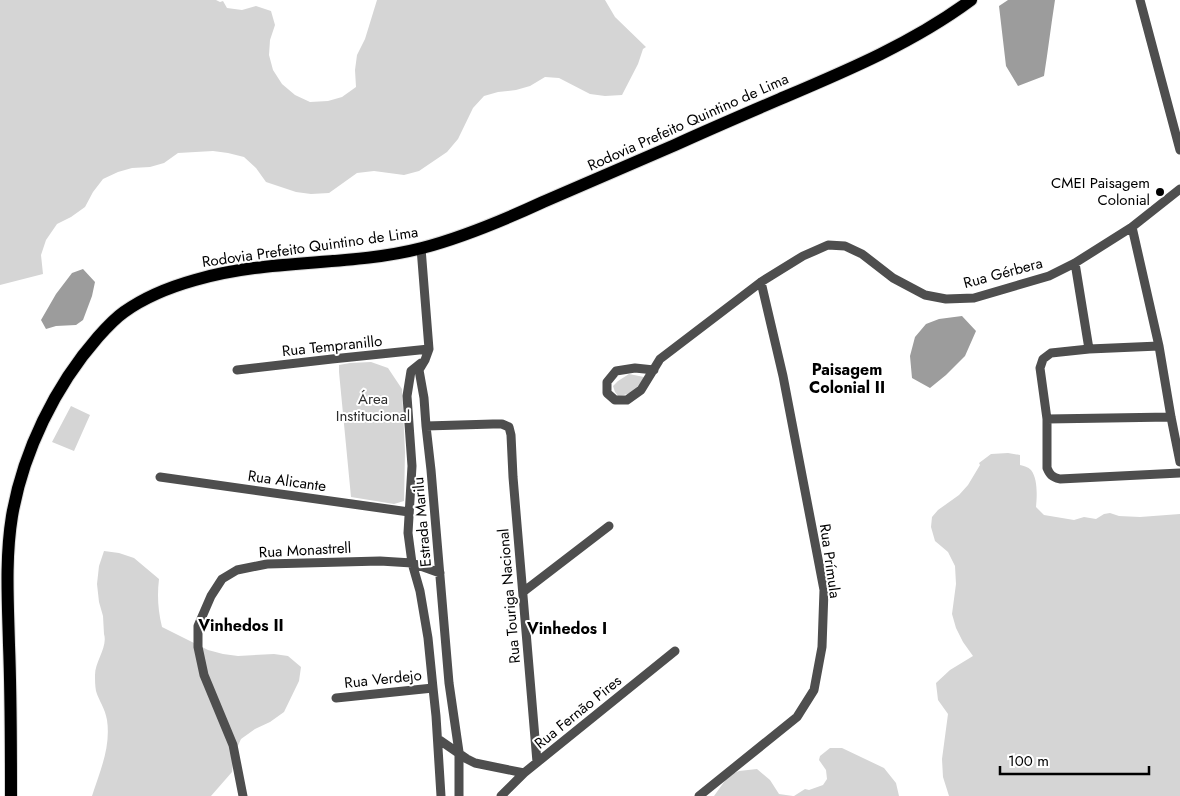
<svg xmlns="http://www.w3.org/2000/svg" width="1180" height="796" font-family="Jost,sans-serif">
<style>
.green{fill:#d5d5d5}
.water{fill:#9c9c9c}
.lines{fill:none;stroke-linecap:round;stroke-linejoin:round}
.primary-casing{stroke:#dbdbdb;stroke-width:14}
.minor{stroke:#4e4e4e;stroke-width:9}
.primary{stroke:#000;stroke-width:12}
.poi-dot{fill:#000;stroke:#fff;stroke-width:2}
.labels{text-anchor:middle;stroke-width:4;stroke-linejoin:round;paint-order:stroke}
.street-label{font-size:15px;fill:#000;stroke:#fff}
.poi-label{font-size:15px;fill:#000;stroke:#fff;text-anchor:end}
.park-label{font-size:15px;fill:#2c2c2c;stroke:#fff}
.neighbourhood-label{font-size:16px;font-weight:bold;fill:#000;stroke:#fff}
</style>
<rect width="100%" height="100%" fill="#fff"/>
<path class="green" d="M0,0h216l4,2 3,-1 4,7 15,2 14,-4 15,5 4,14 -5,15 -1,15 4,15 9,14 13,11 15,7 18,-1 14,-4 14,-10 -1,-17 2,-15 8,-16 12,-39h228l10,17 31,30 -3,2 -5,15 -16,31 -17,1 -15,-2 -31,-16 -14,-1 -15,9 -14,4 -18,2 -14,4 -11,12 -15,31 -11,13 -28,19 -15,4 -30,-4 -17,2 -28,20 -18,1 -15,-2 -30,-10 -10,-14 -12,-11 -16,-4 -15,-2 -35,2 -14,10 -14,4 -18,1 -14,4 -15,7 -10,13 -8,15 -14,10 -14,7 -11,16 -5,15 2,19 -43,11z
M371,362l17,6 14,21 3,63 -1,49 -10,3 -43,-7 -12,-125v-7l11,-2z
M629,374l15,3c-6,13 -12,17 -26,19l-3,-4 -2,-6 5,-5z
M71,406l19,9 -16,36 -22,-9z
M1008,453l12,2v10c4,1 8,2 11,5 7,9 6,26 5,37l8,8 30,5 10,-3 12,2 8,-5 6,-1 9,3 21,1 40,-3v282h-231l-6,-19 -1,-18 6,-45 -10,-14 -2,-17 14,-13 23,-14 -10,-14 -7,-14 -4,-14 4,-30 -1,-18 -7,-14 -13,-11 -4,-14 1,-10 6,-7 21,-15 9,-10 12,-20 -1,-2 12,-9z
M104,551l15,2 15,5 25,21c-2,17 -1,31 3,48l46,23 15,4 15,2 36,-2 14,2 13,11 -2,14 -15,31 -14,10 -15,7 -14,10 -7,15 -2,18 -21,24h-119c8,-25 19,-49 15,-76 -2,-12 -8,-19 -11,-29 -1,-5 -1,-11 -1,-16 0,-14 13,-28 9,-41l-1,-18 -4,-14 -2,-18 2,-18z
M830,748h12l42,20 12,15 3,13h-105l11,-7 4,1 14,-5 4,-6 -1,-9 -7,-10 1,-4z
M757,769l13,11 9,14 14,2h-79l15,-21 10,-4z"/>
<path class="water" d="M1008,0h47c-4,25 -7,51 -11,76l-26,10 -12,-20 -7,-60z
M83,269l12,13 -3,14 -9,24 -7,5 -20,1 -10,3 -5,-9 15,-26 16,-21z
M962,316l14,15 -11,25 -19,19 -16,13 -18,-10 -2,-22 5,-19 11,-13 13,-5z"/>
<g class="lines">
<g class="primary-casing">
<path id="primary" d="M11,796c0,-50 0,-100 -2,-151 -1,-42 -4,-86 3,-129 11,-64 43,-130 86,-179 8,-9 16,-18 26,-25 21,-15 46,-25 71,-32 74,-22 153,-13 227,-32 42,-11 82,-28 121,-46 44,-19 88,-38 132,-57 35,-16 70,-31 105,-46 66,-28 133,-56 191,-99"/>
</g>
<path class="minor" d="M1140,0l40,150
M1132,227l27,119 12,71 9,45
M421,248l8,101 -4,11 -6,10 5,28 2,28 5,44 18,213 10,69v44
M1075,263l14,86
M1159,346l-70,3 -38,4 -8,6 -3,9 7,51v49c3,7 5,9 13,11l120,-6
M421,363l-10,8 -4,25 5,70 -4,67 4,30 8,28 8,47 5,50 3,28 5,80
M237,370l95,-11 97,-10
M654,370l-19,-2 -19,3 -9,11v11l8,7h12l14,-10 19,-31 101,-77 42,-26 25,-11 17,1 17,8 31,24 32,17 21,4 28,-1 75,-22 26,-13 57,-36 48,-38
M1047,419l124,-2
M426,426l67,-2h9l7,3 2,8 2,42 24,285
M160,477l249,35
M523,592l86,-66
M336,698l97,-10
M438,739l29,20 8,4 49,10
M243,796l-10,-51 -29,-70 -6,-28v-21l13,-30 11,-17 15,-9 30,-6 113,-3 32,2 28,10
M501,796l23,-23 151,-122
M699,796l98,-79 17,-27 8,-43 2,-57 -41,-214 -22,-94"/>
<use href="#primary" class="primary"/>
</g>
<circle class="poi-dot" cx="1160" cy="192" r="5"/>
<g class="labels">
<g class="street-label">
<text transform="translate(688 122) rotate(-24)" y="5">Rodovia Prefeito Quintino de Lima</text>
<text transform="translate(310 247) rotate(-8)" y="5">Rodovia Prefeito Quintino de Lima</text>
<text transform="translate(1003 273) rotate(-15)" y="5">Rua Gérbera</text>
<text transform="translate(332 346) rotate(-6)" y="5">Rua Tempranillo</text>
<text transform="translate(287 481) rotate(8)" y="5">Rua Alicante</text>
<text transform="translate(422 522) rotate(-95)" y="5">Estrada Marilu</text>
<text transform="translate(305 550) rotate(-3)" y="5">Rua Monastrell</text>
<text transform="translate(830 561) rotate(82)" y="5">Rua Prímula</text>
<text transform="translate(509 596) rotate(-95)" y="5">Rua Touriga Nacional</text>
<text transform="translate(383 679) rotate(-6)" y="5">Rua Verdejo</text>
<text transform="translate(578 712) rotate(-39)" y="5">Rua Fernão Pires</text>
</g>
<g class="poi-label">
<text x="1150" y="188">CMEI Paisagem<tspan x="1150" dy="17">Colonial</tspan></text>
</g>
<g class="park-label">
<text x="373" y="404">Área<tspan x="373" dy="17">Institucional</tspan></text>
</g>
<g class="neighbourhood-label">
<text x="847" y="375">Paisagem<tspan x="847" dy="18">Colonial II</tspan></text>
<text x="241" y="631">Vinhedos II</text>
<text x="567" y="634">Vinhedos I</text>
</g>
</g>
<path d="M1000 766v8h149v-8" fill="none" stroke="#000000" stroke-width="2.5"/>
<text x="1008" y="766" font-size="15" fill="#000000" stroke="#ffffff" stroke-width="4" paint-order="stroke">100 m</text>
</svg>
